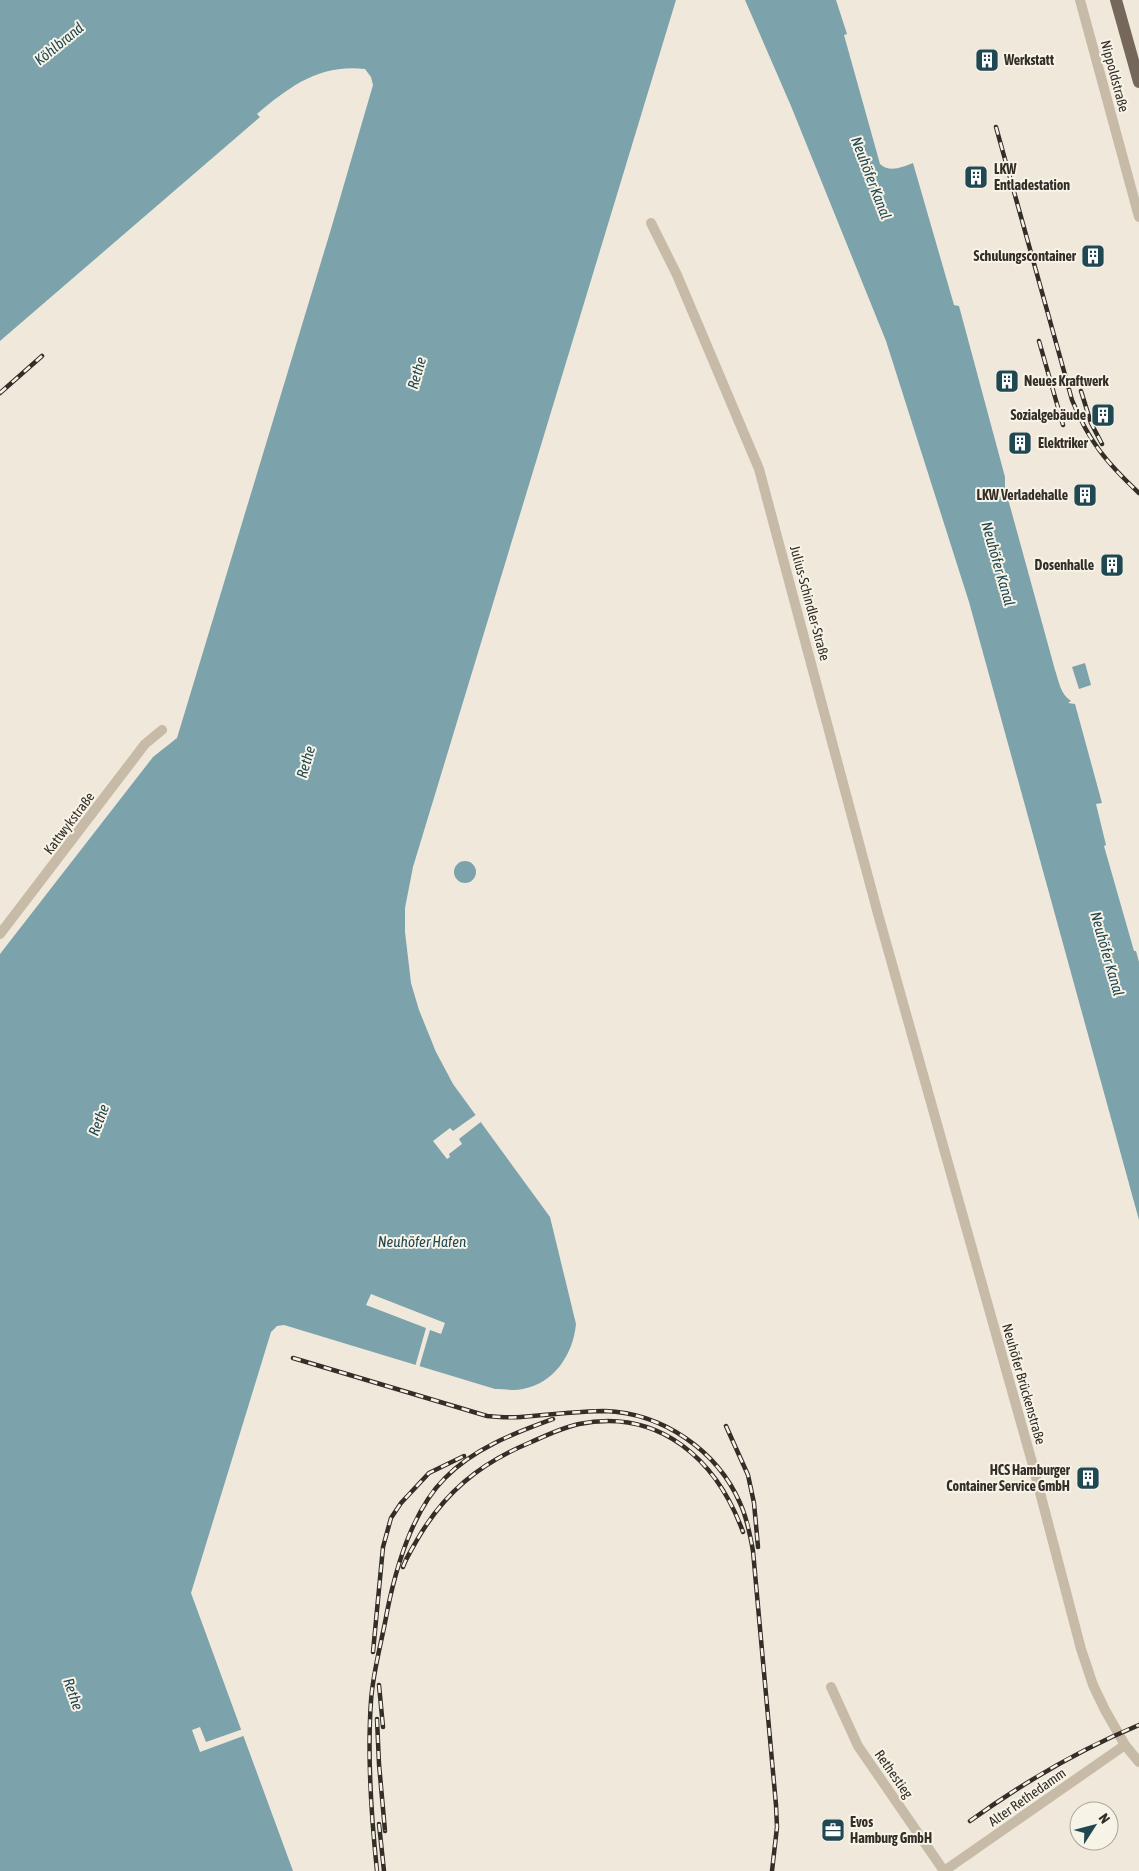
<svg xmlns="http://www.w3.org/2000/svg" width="1139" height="1871" font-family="'Asap Condensed',sans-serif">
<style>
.water{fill:#7ca2ab}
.pier{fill:#f0e9db}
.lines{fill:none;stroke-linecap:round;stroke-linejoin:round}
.minor{stroke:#c7bba8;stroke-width:10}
.major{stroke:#75675a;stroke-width:12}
.rail-casing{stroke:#342e28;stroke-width:4.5}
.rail{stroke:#f8f3e7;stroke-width:2.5;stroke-dasharray:8;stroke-linecap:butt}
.labels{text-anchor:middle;stroke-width:4;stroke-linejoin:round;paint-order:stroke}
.poi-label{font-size:14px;font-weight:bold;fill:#342e28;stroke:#f8f3e7;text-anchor:start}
.street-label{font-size:14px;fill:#342e28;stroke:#f8f3e7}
.water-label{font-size:15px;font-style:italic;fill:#204853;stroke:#f8f3e7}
</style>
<rect width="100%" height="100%" fill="#f0e9db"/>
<path class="water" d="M0,0h676l-263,867 -8,41v24l6,51 8,27 17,42 17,32 97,133 26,107c-3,31 -22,59 -53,65 -9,2 -19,0 -28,0l-211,-64 -7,1 -6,6 -80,261 102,278h-293v-917l153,-197 24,-19 154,-509 42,-144 -2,-8 -6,-8c-45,-5 -75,17 -108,45l3,3 -260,224z
M745,0h91l11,34 -3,1 36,129c10,9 22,3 33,-1l41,142 5,1 46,171v11l50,182c4,11 5,24 16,31l-3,2 7,1 27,99 -6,1 10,41 -2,1 30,105h2l3,11v258l-170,-618 -83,-261 -95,-235z
M1085,663l6,22 -12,4 -7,-22z
M454 872a11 11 0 1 1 22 0a11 11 0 1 1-22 0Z"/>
<path class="pier" d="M477,1114l5,7 -23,18 3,5 -13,10 1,3 -3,2 -14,-18 17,-13 3,3z
M371,1294l74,29 -4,11 -11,-4 -11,38 -4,-1 11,-39 -60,-23z
M200,1727l6,15 37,-13 3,6 -46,17 -8,-22z"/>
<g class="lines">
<path class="minor" d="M1080,0l59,217
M651,223l26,52 82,194 119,445 154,548 49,187 12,36 12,25 20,35 14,17
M0,934l145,-190 17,-14
M831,1687l27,59 86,125
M944,1871l181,-126"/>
<path class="major" d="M1116,0l23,82"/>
<g class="rail-casing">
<path id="rail" d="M996,127l76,273c17,42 35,63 67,93
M1039,341l24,84
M1081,391l10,32 11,21
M0,393l42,-37
M293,1358l194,58c11,1 23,2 34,1 28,-2 56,-6 84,-6 57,2 112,39 135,92 7,15 10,31 13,48l23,254 1,22 -5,44
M726,1426l22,49 6,28 4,44
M403,1567c3,-9 9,-18 14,-27 27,-47 62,-76 112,-97 16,-7 32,-15 50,-19 81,-16 138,36 164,108
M373,1652l10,-105 8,-29 10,-15 28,-30 35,-17
M379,1685l4,42
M377,1719l2,45 6,67
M970,1821c53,-38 108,-71 169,-96
M379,1824l5,47
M377,1871c-6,-57 -10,-113 -6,-170 2,-30 11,-60 16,-89 9,-45 25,-101 58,-134 29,-30 70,-45 108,-59"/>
</g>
<use href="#rail" class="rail"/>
</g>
<defs>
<g id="building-square" transform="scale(1.25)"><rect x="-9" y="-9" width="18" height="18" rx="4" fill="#204853" stroke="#f8f3e7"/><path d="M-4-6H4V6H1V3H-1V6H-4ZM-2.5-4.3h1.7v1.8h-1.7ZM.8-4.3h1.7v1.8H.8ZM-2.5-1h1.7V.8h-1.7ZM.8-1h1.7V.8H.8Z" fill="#fff"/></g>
<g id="office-square" transform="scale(1.25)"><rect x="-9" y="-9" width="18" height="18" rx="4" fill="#204853" stroke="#f8f3e7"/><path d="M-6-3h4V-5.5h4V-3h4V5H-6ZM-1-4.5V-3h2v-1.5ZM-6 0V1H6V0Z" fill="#fff"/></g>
</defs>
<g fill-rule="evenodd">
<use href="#building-square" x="987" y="60"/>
<use href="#building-square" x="976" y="177"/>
<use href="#building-square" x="1093" y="256"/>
<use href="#building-square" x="1007" y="381"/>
<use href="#building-square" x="1103" y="415"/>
<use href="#building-square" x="1020" y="443"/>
<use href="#building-square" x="1085" y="495"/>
<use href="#building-square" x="1112" y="565"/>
<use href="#building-square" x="1088" y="1478"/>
<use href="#office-square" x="833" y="1830"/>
</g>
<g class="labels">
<g class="poi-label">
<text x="1004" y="65">Werkstatt</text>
<text x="994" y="174">LKW<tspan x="994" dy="16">Entladestation</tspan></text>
<text x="1076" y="261" text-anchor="end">Schulungscontainer</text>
<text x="1024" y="386">Neues Kraftwerk</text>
<text x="1086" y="420" text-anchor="end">Sozialgebäude</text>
<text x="1038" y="448">Elektriker</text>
<text x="1068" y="500" text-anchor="end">LKW Verladehalle</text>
<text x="1094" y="570" text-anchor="end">Dosenhalle</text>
<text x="1070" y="1475" text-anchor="end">HCS Hamburger<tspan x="1070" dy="16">Container Service GmbH</tspan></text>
<text x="850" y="1827">Evos<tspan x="850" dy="16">Hamburg GmbH</tspan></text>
</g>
<g class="street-label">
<text transform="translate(1115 76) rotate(75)" y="5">Nippoldstraße</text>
<text transform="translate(810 603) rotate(75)" y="5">Julius-Schindler-Straße</text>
<text transform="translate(69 823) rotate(-53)" y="5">Kattwykstraße</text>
<text transform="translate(1024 1384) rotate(74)" y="5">Neuhöfer Brückenstraße</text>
<text transform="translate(894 1774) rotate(55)" y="5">Rethestieg</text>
<text transform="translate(1027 1797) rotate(-35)" y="5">Alter Rethedamm</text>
</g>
<g class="water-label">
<text transform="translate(59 44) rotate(-39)" y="5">Köhlbrand</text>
<text transform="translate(871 178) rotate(69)" y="5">Neuhöfer Kanal</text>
<text transform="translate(417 373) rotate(-74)" y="5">Rethe</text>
<text transform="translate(998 564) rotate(74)" y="5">Neuhöfer Kanal</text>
<text transform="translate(306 762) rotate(-74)" y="5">Rethe</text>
<text transform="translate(1107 954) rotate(74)" y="5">Neuhöfer Kanal</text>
<text transform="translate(99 1120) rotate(-69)" y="5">Rethe</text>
<text x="422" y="1247">Neuhöfer Hafen</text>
<text transform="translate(73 1694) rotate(71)" y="5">Rethe</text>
</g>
</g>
<g transform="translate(1094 1826) rotate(54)"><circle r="24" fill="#f8f3e7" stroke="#aaa49b"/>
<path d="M0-4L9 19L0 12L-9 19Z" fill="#204853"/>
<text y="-8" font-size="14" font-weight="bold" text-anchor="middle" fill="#342e28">N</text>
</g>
</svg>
